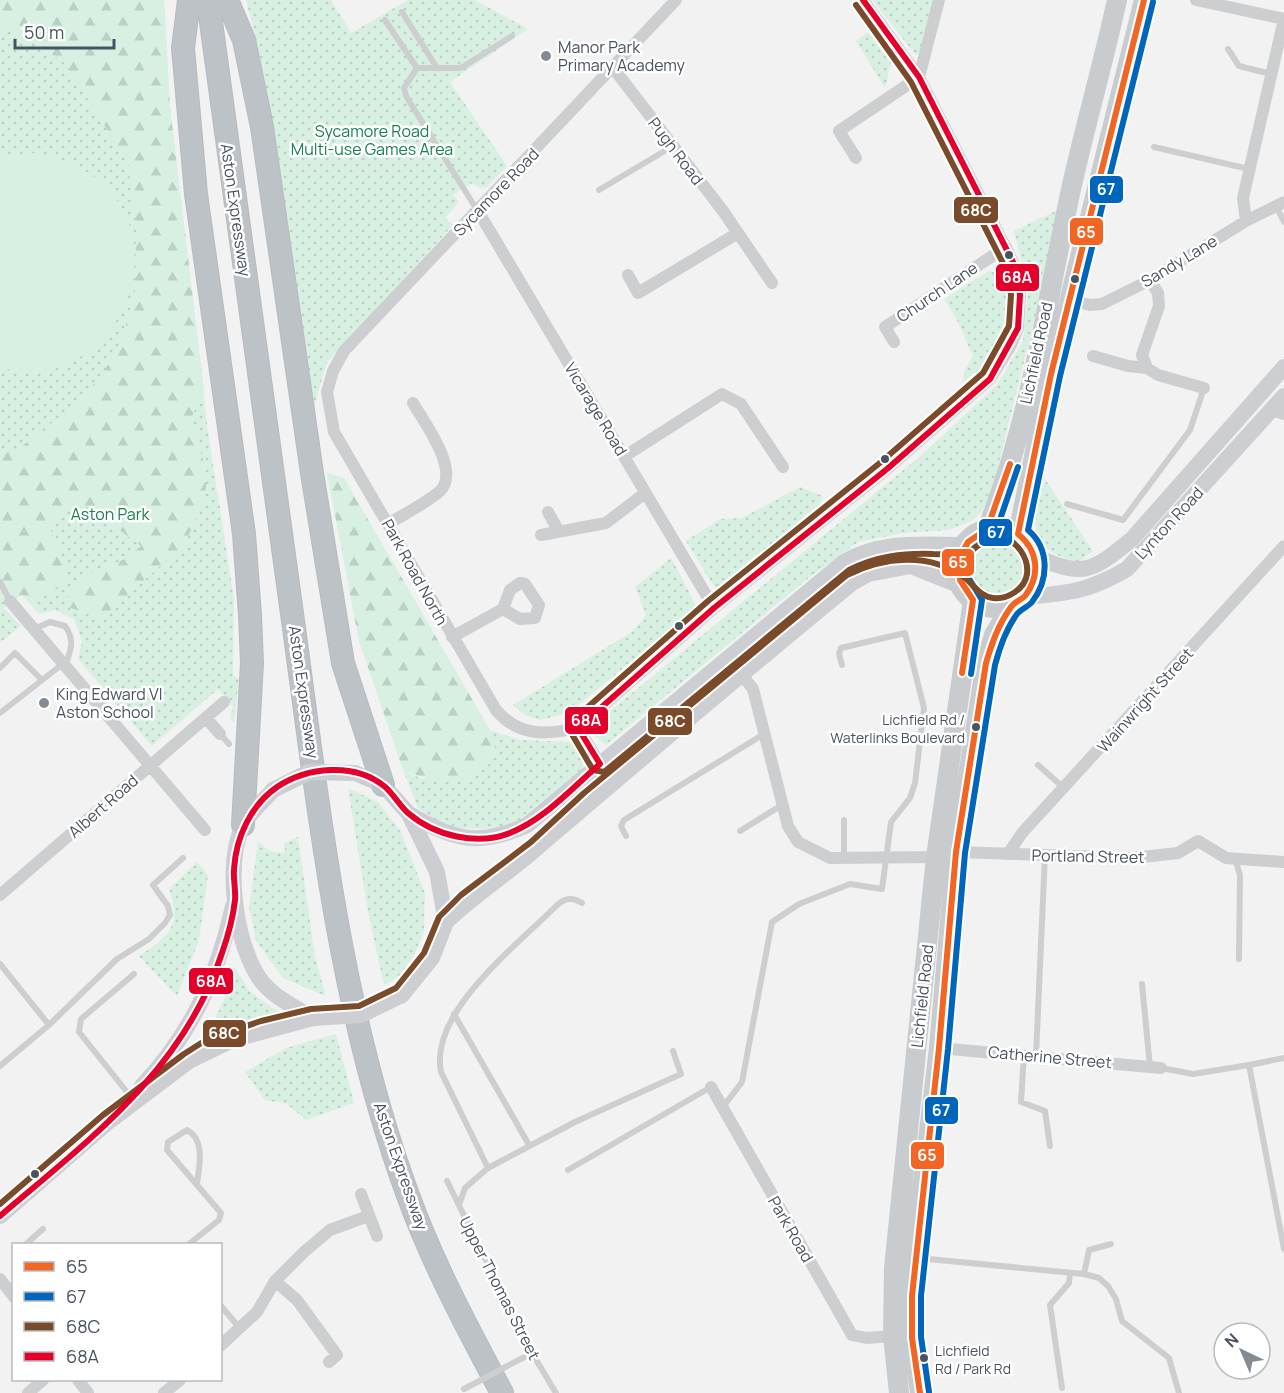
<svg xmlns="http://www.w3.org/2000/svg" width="1284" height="1393" font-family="Manrope,sans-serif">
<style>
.green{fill:url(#green-dots)}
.forest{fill:url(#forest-firs)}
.pitch{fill:#d7f0e2}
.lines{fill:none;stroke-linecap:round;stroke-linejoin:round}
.highway-casing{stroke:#b7bbc1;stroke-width:24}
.lane{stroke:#ccced0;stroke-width:6}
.street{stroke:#ccced0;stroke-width:12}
.secondary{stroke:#ccced2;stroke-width:16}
.primary{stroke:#c8cccf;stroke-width:20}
.highway{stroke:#bdc2c7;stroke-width:22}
.lane-bridge{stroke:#ccced0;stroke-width:6}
.secondary-bridge{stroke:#ccced2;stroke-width:16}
.bus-1-casing{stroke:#fff;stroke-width:10}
.bus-2-casing{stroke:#fff;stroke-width:10}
.bus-3-casing{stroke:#fff;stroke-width:10}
.bus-4-casing{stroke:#fff;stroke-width:10}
.bus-1{stroke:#f26522;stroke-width:6}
.bus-2{stroke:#0065bd;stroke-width:6}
.bus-3{stroke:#7a4b2a;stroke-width:6}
.bus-4{stroke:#e4002b;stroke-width:6}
.poi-dot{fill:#848b92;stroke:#fff;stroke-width:2}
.bus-dot{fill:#49535f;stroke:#fff;stroke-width:2}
.labels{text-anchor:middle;stroke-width:5;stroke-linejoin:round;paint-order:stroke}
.bus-label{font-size:14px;fill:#49535f;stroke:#fff;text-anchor:end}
.poi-label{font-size:16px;fill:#49535f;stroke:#fff;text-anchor:start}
.park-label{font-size:16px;fill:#198051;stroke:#fff}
.street-label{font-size:16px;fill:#49535f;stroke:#fff}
.line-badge{stroke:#fff;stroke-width:2}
.badge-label{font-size:16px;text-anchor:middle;font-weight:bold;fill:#fff}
</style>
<defs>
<pattern id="green-dots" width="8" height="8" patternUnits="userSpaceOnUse" patternTransform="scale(1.5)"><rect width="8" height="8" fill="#d7f0e2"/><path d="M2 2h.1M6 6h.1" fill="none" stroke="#bad0c4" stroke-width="1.8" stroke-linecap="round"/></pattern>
<pattern id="forest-firs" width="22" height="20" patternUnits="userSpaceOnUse" patternTransform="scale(1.5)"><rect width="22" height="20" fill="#d7f0e2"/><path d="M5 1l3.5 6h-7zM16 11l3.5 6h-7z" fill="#bad0c4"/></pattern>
</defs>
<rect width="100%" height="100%" fill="#f2f2f2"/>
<path class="green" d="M0,0h164l6,107 38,325 26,167 -1,76 6,4 -5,44 -4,-5 3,-12 -15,-17 -66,57 -74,-87 4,-17 -8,-23 -19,-9 -16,4 -17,-19 -18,13 17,18 -21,17z
M246,0h85l20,33 57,-33h67l53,29 -78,53 57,84 -20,21 -7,1 -8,-5 -19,12 6,7 -14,16 8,7 -126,137 -13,45 -57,-364z
M872,0h62l-12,53 -6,2z
M868,32l23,31 -6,25 -29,-47z
M1062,208l-73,295 -16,17 -24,10 -46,3 -45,9 -47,34 -205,169 -13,-10 5,-14 320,-263 79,-73 26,-44 5,-51 -14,-59z
M989,271l14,4 8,11 2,33 -19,40 -31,23 2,-13 8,-13 -17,-38 -12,-19z
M1045,479l48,72 -16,12c-52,-17 -45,-38 -32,-84z
M800,487l23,9 -3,8 -104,86 -30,-49 34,-22 22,-1z
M970 569a27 27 0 1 1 54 0a27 27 0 1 1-54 0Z
M671,558l26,49 -128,106 -29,7 -15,-5 -12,-10 120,-74 13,-16 -11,-28z
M490,730l30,10 50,2 13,15v12l-64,51 -24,9 -44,-1 -33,-19 -15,-39 19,9 73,-28z
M348,788l30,14 23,30 24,61 -1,38 -10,25 -16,21 -14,8 -16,-73z
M298,837l17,120 11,39 -43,-18 -27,-37 -7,-34 9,-66c9,9 14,13 27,11l-1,-9z
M197,862l11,13 -9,65 -22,56 -38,-40c30,-20 43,-30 30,-67z
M234,966l16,26 33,23 -78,24 19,-39z
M336,1034l18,69 -48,17 -19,-16 -22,-4 -20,-28 41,-24z"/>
<path class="forest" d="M0,0h164l6,107 34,283 -12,27 15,58 -2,22 -20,47 -74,66 -13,7 -33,-11 7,-18 21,-16 30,-12 18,-14 -51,-38 -20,-7 -21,25 18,44 -5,16 -26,15 -14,-6 -22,8v-148l17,-5 64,-50 37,-48 17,-59 1,-67 -8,-63 -63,-100 -45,-29 -20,-4z
M327,473l17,5 146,252c2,6 4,12 5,18 0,8 -5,16 -11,21 -22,19 -56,12 -81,1l-44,-129z"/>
<path class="pitch" d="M40,153c25,7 46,15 65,33 55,53 28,153 -41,179 -21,8 -43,6 -64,3v-213z"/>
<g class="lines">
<g class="highway-casing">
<path id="highway" d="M189,0l-6,48 13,146 48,340 6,81 2,48 -9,162
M208,0c27,200 54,400 82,599 28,201 48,408 119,599 25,68 59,131 93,195
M227,0l17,40 18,87 50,346 31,190 40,122"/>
</g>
<path class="lane" d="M402,12l35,56
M385,20l32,48
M1228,49l11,17 32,8
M1154,147l95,22
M599,190l74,-44
M1276,206l8,16
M477,210l-71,-114 -2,-8 13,-20h44l51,-32
M1067,504l56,16 67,-90 14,-42
M0,582l10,19
M34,629l16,-7 15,4c10,14 6,23 1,38
M0,668l15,-15 27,27
M0,713l64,-50
M220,734l9,10
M1038,765l26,23
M740,831l42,-26
M626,836l-5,-10 3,-6 140,-86
M844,858v-38
M1235,859l5,16 -1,84
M0,964l49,61
M1142,984l8,83
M454,1014l75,131
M1024,1054l-3,48 24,9 5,35
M1036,1055l9,-200
M1284,1058l-35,7 35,184
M0,1066l49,-41 68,-66 32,-20 16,-16 5,-8 -2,-9 -15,-21 30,-27
M1161,1068l32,6 56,-9
M131,1097l-52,-65 2,-13 53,-45
M723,1107l19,-25 30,-160 27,-18 51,-20 32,5 9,-67 19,-24 5,-15 9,-75 -19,-75 -64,15 -2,6 3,11
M488,1168l-47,-96c-12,-59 73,-124 112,-163 9,-9 16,-14 29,-6
M568,1170l143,-83
M447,1181l85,172 24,40
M459,1205l6,-17 23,-20 87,-46 106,-48 -8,-23
M26,1244l17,-15
M189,1244l30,-24 2,-7 -54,-63 1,-8 19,-12c19,10 12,37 10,54
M918,1258l166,16 15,4 9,8 8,13 6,22 47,37 10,35
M1084,1274l5,-24 22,-6
M220,1305l19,22
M1062,1388l-12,-83 19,-22 1,-10"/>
<path class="street" d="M676,0l-332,351 -11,20 -6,21 7,40 162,278c23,27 50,25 82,18l136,-120 173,-139 103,-90 21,-34 7,-17 2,-33 -4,-27 -97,-191 -56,-77
M1196,0l88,19
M614,69l109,142 49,72
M856,158l-17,-27 80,-54 20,-77
M478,211l236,397
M1246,221l-3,-23 41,-179
M628,275l10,18 100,-60
M1070,300l20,5 12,-1 48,-24 96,-59 38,-19
M894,342l-9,-15 121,-80
M1093,356l35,10 19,2 11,7 46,13
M1147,368l-5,-13 17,-49 -1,-13 -8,-13
M1272,410l12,4
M625,456l97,-62 19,10 42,63
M548,512l10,18
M388,524c16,-10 37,-20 52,-33 21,-20 -16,-69 -27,-88
M541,535l65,-12 39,-30
M520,583l5,1 14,21 -4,13 -15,1 -17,-10 7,-19z
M10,601l195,229
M452,637l51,-28
M742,675l11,14 35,137 10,16 32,16 106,-1
M206,718l14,16
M578,728l22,36
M956,852l177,6 45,-5 20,-12 28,17 58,4
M1008,854l14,-21 262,-287
M0,895l224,-193
M939,1048l222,20
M711,1087l141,248 14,3 27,-2
M361,1194l16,42
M0,1279l14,18
M275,1281l22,19 40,55 -8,7
M220,1346l37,-34 18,-31 29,-29 26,-22 38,-14
M78,1380l10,13
M28,1393l15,-13
M164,1393l16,-13"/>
<path class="secondary" d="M1035,556c48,22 57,16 97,-17l152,-172
M1024,597c44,-4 64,-5 103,-28l157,-173
M355,773l28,12 26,29 28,58 9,50 -14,36 -30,37
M273,790c-9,11 -24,23 -30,35 -18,39 -8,111 13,148 11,21 37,33 57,45
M409,814c44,25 69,34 118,11l317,-263c37,-22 78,-17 119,-17
M446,922c29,-28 63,-49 92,-75 104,-89 208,-177 314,-264l16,-9 43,-8 50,20
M142,1086c50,-53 75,-109 91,-180
M0,1216l108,-94 81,-61 43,-21 81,-22"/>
<path class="primary" d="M956 568a40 40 0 1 1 80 0a40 40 0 1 1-80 0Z
M987,529c43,-107 59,-223 83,-335 14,-65 33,-129 47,-194
M1018,534l33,-160 93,-374
M899,1393l-6,-57 1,-68 42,-411 37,-257
M920,1393l-8,-55 2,-80 25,-210 17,-196 30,-189 8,-28 18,-30"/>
<use href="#highway" class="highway"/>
<path class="lane-bridge" d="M464,1389l68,-36"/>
<path class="secondary-bridge" d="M273,790l36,-18 46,1
M313,1018l48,-3 41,-20"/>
<g class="bus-1-casing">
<path id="bus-1" d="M962,673l11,-73 -13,-20 -2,-20 10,-18 19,-13 23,-65
M920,1393l-8,-55v-42l27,-248 17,-196 30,-189c6,-20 12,-38 25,-56 3,-5 10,-7 14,-11 16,-21 13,-46 -7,-62l33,-160 93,-374"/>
</g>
<g class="bus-2-casing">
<path id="bus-2" d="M971,674l11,-74 -14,-23 -1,-15 7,-14 21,-14 23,-67
M929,1392l-8,-55v-41l27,-247 17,-196 30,-188c5,-19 11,-36 22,-51 4,-5 11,-7 15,-12 17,-22 18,-53 -4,-72l32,-154 93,-374"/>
</g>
<g class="bus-3-casing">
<path id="bus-3" d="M0,1204l103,-89 81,-61 22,-14 55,-19 50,-12 48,-3 37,-18 28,-35 15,-36 22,-22 70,-53 53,-49 263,-218c37,-18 81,-23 117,2 10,8 15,19 29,21 14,2 32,-9 34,-24 2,-16 -10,-34 -27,-37 -16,-3 -22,13 -35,17 -10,2 -22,0 -32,0 -30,-1 -57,2 -84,16l-245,202 -11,-2 -23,-39 2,-10 136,-120 173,-139 102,-89 26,-47 2,-31 -4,-24 -96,-189 -55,-77"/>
</g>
<g class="bus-4-casing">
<path id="bus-4" d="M0,1216c90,-77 184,-146 222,-263 6,-17 11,-35 13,-53 1,-10 -2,-21 -1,-31 2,-32 17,-64 43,-82 30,-20 77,-25 107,-1 9,7 15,19 24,27 27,23 69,33 102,20 35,-14 62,-45 90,-69l-22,-36 136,-120 173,-139 103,-90 28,-51 2,-33 -4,-27 -97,-191 -56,-77"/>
</g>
<use href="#bus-1" class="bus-1"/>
<use href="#bus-2" class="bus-2"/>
<use href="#bus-3" class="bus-3"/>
<use href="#bus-4" class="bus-4"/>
</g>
<g class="poi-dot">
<circle cx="546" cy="56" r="6"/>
<circle cx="44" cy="703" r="6"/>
</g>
<g class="bus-dot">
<circle cx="1009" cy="255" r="5"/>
<circle cx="1075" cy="279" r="5"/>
<circle cx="885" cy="459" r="5"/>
<circle cx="679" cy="626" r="5"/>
<circle cx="976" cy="727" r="5"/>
<circle cx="35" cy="1174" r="5"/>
<circle cx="924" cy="1358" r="5"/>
</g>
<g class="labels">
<g class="bus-label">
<text x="965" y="725">Lichfield Rd /<tspan x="965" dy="18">Waterlinks Boulevard</tspan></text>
<text x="935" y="1356" text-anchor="start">Lichfield<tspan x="935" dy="18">Rd / Park Rd</tspan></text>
</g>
<g class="poi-label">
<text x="558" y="53">Manor Park<tspan x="558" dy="18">Primary Academy</tspan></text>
<text x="56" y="700">King Edward VI<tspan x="56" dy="18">Aston School</tspan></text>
</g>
<g class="park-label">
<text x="372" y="137">Sycamore Road<tspan x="372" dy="18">Multi-use Games Area</tspan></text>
<text x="110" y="520">Aston Park</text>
</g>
<g class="street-label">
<text transform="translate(676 151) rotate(53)" y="6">Pugh Road</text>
<text transform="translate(496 192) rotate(-46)" y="6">Sycamore Road</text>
<text transform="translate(236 210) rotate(82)" y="6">Aston Expressway</text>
<text transform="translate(1179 261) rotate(-31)" y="6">Sandy Lane</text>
<text transform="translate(937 292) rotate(-34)" y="6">Church Lane</text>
<text transform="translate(1036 353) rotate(-78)" y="6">Lichfield Road</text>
<text transform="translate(596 409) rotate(59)" y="6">Vicarage Road</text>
<text transform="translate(1169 523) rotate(-47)" y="6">Lynton Road</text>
<text transform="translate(415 572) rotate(61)" y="6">Park Road North</text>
<text transform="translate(304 692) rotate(82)" y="6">Aston Expressway</text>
<text transform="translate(1145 700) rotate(-48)" y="6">Wainwright Street</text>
<text transform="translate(103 806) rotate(-41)" y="6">Albert Road</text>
<text transform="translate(1088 856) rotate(1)" y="6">Portland Street</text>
<text transform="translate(922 996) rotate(-84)" y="6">Lichfield Road</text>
<text transform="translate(1050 1057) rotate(5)" y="6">Catherine Street</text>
<text transform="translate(401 1166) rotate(71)" y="6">Aston Expressway</text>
<text transform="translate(791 1229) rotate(60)" y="6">Park Road</text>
<text transform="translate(500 1288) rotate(63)" y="6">Upper Thomas Street</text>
</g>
</g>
<g class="line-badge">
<rect x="1089" y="175" width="35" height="29" rx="6" fill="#0065bd"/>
<rect x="953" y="196" width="46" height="28" rx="6" fill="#7a4b2a"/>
<rect x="1069" y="217" width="35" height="29" rx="6" fill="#f26522"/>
<rect x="995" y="263" width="45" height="29" rx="6" fill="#e4002b"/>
<rect x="978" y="518" width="35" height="29" rx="6" fill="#0065bd"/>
<rect x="941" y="548" width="34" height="29" rx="6" fill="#f26522"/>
<rect x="564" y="706" width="45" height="29" rx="6" fill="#e4002b"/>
<rect x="647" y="707" width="46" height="29" rx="6" fill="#7a4b2a"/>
<rect x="188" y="967" width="46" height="28" rx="6" fill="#e4002b"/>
<rect x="202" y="1019" width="45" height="29" rx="6" fill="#7a4b2a"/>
<rect x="924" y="1096" width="35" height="29" rx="6" fill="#0065bd"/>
<rect x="910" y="1141" width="35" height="29" rx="6" fill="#f26522"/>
</g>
<g class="badge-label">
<text x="1106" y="195">67</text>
<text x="976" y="216">68C</text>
<text x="1086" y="238">65</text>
<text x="1017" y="283">68A</text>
<text x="996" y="538">67</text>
<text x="958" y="568">65</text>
<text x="586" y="726">68A</text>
<text x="670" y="727">68C</text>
<text x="211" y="987">68A</text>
<text x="224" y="1039">68C</text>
<text x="941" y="1116">67</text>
<text x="927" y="1161">65</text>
</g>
<rect x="12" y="1243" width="210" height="138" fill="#ffffff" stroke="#b6babf" stroke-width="1.5"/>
<rect x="24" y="1262" width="30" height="9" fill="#f26522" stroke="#b6babf" stroke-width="1.5"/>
<text x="66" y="1273" font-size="18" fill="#49535f">65</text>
<rect x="24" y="1292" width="30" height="9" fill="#0065bd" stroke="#b6babf" stroke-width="1.5"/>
<text x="66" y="1303" font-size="18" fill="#49535f">67</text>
<rect x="24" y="1322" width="30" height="9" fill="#7a4b2a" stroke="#b6babf" stroke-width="1.5"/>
<text x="66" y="1333" font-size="18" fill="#49535f">68C</text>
<rect x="24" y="1352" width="30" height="9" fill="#e4002b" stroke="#b6babf" stroke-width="1.5"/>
<text x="66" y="1363" font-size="18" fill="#49535f">68A</text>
<g transform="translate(1242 1351) rotate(316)"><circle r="28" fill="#ffffff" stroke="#b6babf" stroke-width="1.5"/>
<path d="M0-4.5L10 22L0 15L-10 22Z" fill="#848b92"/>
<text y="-9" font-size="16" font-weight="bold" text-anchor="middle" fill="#49535f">N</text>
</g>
<path d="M15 39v9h99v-9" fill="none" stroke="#49535f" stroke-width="3"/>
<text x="24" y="39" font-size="18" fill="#49535f" stroke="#ffffff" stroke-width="4.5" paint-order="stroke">50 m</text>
</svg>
